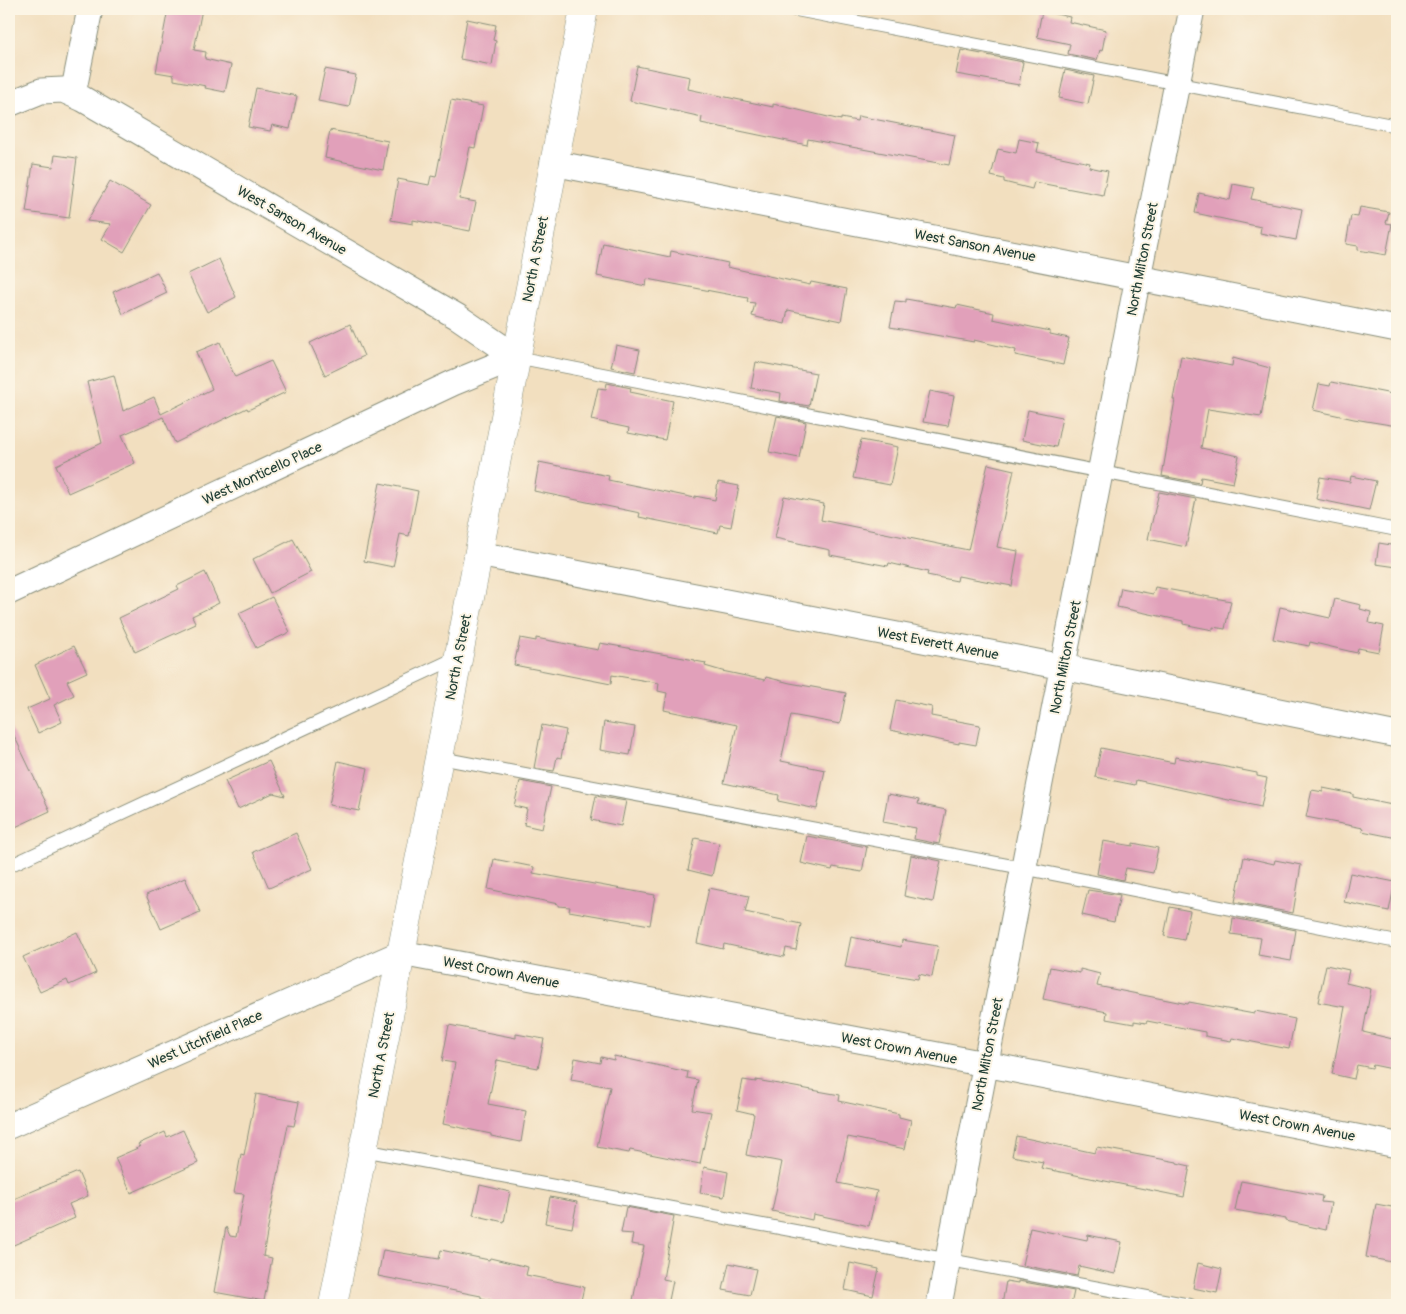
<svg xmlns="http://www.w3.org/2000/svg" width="1406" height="1314" font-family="Pangolin,sans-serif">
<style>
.building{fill:#e1a0ba}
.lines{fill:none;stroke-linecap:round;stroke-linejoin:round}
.service-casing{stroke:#888e7a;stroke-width:14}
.minor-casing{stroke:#888e7a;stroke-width:27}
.tertiary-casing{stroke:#888e7a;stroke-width:29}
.service{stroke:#fff;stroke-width:12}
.minor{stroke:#fff;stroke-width:25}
.tertiary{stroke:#fff;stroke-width:28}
.labels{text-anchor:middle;stroke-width:4;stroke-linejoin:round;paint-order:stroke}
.street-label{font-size:14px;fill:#1f3d34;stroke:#fcf5e5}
</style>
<rect width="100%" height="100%" fill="#fcf5e5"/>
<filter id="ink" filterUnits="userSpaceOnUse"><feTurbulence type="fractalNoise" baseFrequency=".02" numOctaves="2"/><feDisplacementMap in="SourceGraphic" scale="10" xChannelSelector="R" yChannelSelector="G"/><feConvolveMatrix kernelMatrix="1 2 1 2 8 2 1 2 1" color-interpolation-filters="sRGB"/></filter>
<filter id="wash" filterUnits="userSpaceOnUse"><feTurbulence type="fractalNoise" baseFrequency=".0096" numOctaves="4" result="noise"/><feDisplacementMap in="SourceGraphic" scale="20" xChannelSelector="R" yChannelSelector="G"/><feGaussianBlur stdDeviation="1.12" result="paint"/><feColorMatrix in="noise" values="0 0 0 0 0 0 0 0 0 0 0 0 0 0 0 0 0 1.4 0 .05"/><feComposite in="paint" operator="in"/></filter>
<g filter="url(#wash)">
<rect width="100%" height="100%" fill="#f2dfbf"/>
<g id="blocks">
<path class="building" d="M168,9h34l-8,41 12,2 -1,7 26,6 -6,27 -20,-4 1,-2 -32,-6v-5l-18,-3z
M1042,11l28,6 -1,5 37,8 -4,21 -2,-1 -3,10 -29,-6 2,-10 -33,-7z
M467,19l29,6 -3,15 3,1 -4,24 -32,-6z
M961,50l62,12 -4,23 -63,-11z
M637,66l53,11 -2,12 85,18v-3l68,16v-2l16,3 1,-5 97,19 -6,30 -141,-26 -1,6 -106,-22 1,-6 -72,-16z
M325,69l31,6 -7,32 -31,-6z
M1065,70l29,6 -6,28 -29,-6z
M256,88l41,8 -7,33 -18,-4 -2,6 -22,-4z
M451,100l32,6 -8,42 -5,-1 -11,52 17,3 -6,29 -57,-11v4l-22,-4 7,-41 31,6 2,-9 5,1z
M330,130l58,11 -5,29 -58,-12z
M1019,139l20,4 -2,9 53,11 -1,4 19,4 -5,24 -69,-13 -2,7 -28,-7v-3l-13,-3 7,-27 18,4z
M55,155l22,3 -8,60 -43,-6 7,-48 20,3z
M110,181l41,24 -27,47 -22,-13 9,-15 -24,-3z
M1233,184l21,4 -3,11 51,10 -6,31 -36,-7 1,-6 -66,-14 4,-20 31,7z
M1360,207l29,5 -3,11 6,1 -6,31 -28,-5v-4l-12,-2 5,-28 7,1z
M603,243l67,14 1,-6 57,12 -1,4 83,18 1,-3 36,7 -6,32 -53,-11 -3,14 -33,-8 3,-13 -8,-1 1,-4 -101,-19 -1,7 -49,-10z
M219,259l17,38 -29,15 -19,-38z
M157,272l10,21 -44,21 -10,-22z
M906,299l50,9 1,-3 37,8 -1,6 57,12v3l19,4 -6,27 -48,-10 1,-5 -42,-10v2l-84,-15 5,-26 11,1z
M350,324l14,32 -39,19 -15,-32z
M220,342l15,35 36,-16 15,31 -38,18 -1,-2 -72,35 -12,-26 -41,18 13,28 -67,30 -12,-28 46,-22 -15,-61 27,-7 9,36 31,-14 7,17 51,-25 -16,-37z
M616,345l24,5 -5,22 -24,-5z
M1181,356l51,10 1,-8 37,10 -9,49 -53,-8 -7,39 38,8 -6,27 -32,-6 -1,6 -38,-7 13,-76h-2z
M756,362l60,11 -7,33 -29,-5 1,-8 -30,-5z
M1331,382l66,13v31l-43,-7 -41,-9 6,-26 11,2z
M607,383l24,5 -1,4 43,9 -8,39 -37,-7 1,-5 -38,-8 7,-32 8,1z
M930,391l24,5 -6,30 -25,-4z
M1028,410l34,7 -6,30 -34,-7z
M777,416l29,6 -7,36 -30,-6z
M861,440l37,7 -8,38 -37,-7z
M539,462l70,14 -1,4 87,18v-2l20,4 3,-18 21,4 -8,41 -11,-2 -2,8 -79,-16 1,-4 -106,-22z
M988,464l26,6 -17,77 21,4 -6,35 -54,-10 -1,5 -30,-6 1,-3 -39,-9 -1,3 -58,-11v-5l-55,-12 9,-42 40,8 -3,16 147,30z
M1351,476l25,5 -7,29 -53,-11 4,-22 30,5z
M380,483l38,8 -9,45 -9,-2 -7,33 -29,-6z
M1159,492l37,7 -10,48 -38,-8z
M293,539l18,33 -41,21 -17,-34z
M1379,543l18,3v21l-21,-3z
M205,572l14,31 -27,13 4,8 -61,28 -16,-34 60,-29 -2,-3z
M1155,587l76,14 -6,28 -12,-2v3l-30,-6v-3l-66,-14 4,-19 32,6z
M272,597l18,35 -34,16 -17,-35z
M1335,599l26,6 -1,4 11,3 -2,11 15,3 -5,26 -21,-4 -1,5 -47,-11 -1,4 -36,-7 7,-32 50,11z
M520,638l16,3v-3l62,12 2,-7 95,17v1l11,2 -1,3 17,5 43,9 1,-3 24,6 56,10 -6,31 -49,-9 -10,46 44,9 -8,39 -39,-8 1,-6 -55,-12 13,-58 -73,-15 3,-17 -9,-2 1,-8 -47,-8 -1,9 -97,-19z
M74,646l13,26 -20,9 7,14 -20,10 8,17 -24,11 -11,-24 23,-10 -15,-34z
M896,700l36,7 -1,9 49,9 -4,20 -17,-3v2l-69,-14z
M604,722l31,5 -5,28 -30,-5z
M9,725l41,86 -41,19z
M542,725l24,5 -5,28 -4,-1 -3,14 -20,-3z
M1101,748l73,15 1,-6 82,16v3l10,2 -6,29 -125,-27 -1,5 -40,-8z
M269,761l16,35 -12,-3 -35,16 -13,-28z
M338,761l30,7 -9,43 -30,-6z
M520,781l31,6 -9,42 -18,-4 3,-16 -13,-3z
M1323,788l30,6v3l44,9v32l-35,-7 1,-3 -57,-11 6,-27 11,2z
M888,794l31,6 -1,4 28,6 -7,34 -25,-5 2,-11 -33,-6z
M596,796l30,5 -5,25 -30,-6z
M296,833l16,36 -43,19 -16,-36z
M807,836l60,11 -5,25 -29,-5 -1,3 -31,-7z
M695,838l24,5 -7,33 -24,-6z
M1103,841l30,5v-3l25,5 -5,25 -27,-5 -3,12 -26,-6z
M911,855l30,6 -8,41 -29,-6z
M1244,857l30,7 1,-4 26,5 -8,48 -58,-11z
M494,859l40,8 -1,6 122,22 -5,30 -81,-14 1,-4 -12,-1v-2l-70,-15z
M1350,873l45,9 -6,29 -45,-9z
M185,878l15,34 -39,17 -15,-34z
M709,888l40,8 -4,16 56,12 -5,26 -10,-2 -2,9 -60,-13 -1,5 -26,-6z
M1088,890l32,5 -6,27 -32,-7z
M1170,907l20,4 -6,29 -20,-4z
M1233,918l63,12 -5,31 -33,-6 3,-17 -30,-4z
M77,932l19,41 -27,12 -2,-5 -27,12 -17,-35z
M851,937l50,10 1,-7 36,6 -6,31 -13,-3 -1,5 -73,-12z
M1326,965l23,5 -3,13 25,6 -8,43 34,8v30l-24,-5 -1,3 -15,-3 -3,14 -22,-5 13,-67 -27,-5z
M1050,967l30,6v-4l20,5 -3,12 91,18 1,-2 65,12 1,-3 40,8 -6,30 -57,-11 -1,3 -26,-5v-4l-58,-11 -1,2 -12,-2v3l-28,-5 1,-7 -64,-13z
M449,1025l67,13v-4l28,5 -6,29 -41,-8 -9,44 38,7 -5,31 -30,-6v-2l-48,-10 12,-61 -13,-2z
M614,1056l74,16 -1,6 11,2 -6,29 19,3 -11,52 -70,-14 -1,3 -32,-6 13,-60 -39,-7 4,-22 25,5 1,-6 13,3z
M743,1080l13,2v-2l84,15 -1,6 60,13v3l12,3 -6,29 -57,-12 -10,46 39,8 -8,35 -56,-12 -1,6 -40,-9 10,-49 -36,-7 8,-41 -17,-4z
M256,1094l43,8 -5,24 -6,-1 -18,91 -7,40 9,2 -8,43 -50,-9 12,-65 4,9 6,1 8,-43 -10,-1 7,-39 3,1z
M183,1130l15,33 -67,30 -16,-35 25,-11 -2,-3 27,-12 2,5z
M1016,1136l79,17 2,-6 80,15v1l13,3 -6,31 -143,-29 2,-6 -31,-6z
M704,1167l24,5 -4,25 -24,-4z
M78,1172l10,24 -19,8 6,14 -66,29v-46z
M1241,1181l81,15 -1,6 10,1 -5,27 -40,-9v-2l-51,-9z
M480,1185l30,7 -6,30 -31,-7z
M550,1197l27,5 -5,26 -27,-5z
M1376,1204l21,4v55l-31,-6z
M626,1207l48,9 -11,63 10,2 -5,24h-36l12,-59 -13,-2 2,-10 -12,-1z
M1030,1228l57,12 1,-5 34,7 -7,32 -36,-8 -2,10 -55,-11z
M383,1250l56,9 2,-9 48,10 1,-2 38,9 -2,8 58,12 -4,18h-77l-11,-2 1,-2 -12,-3v-2l-103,-20z
M729,1263l27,6 -6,26 -27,-5z
M850,1263l29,6 -6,27 -28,-6z
M1198,1263l24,6 -5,24 -24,-5z
M1006,1281l12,2v-2l56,10 -3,14h-69z"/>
</g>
</g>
<g filter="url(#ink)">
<use href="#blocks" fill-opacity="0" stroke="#888e7a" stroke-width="1"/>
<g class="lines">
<g class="service-casing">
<path id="service" d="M791,9l606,117
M516,357l881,173
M440,758l583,110 374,74
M9,866l449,-209
M363,1150l827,155"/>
</g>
<g class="minor-casing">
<path id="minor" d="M73,94l17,-85
M9,104l32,-13 22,-1 20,9 375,218 58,40
M553,163l844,166
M478,554l585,113 334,68
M9,592l444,-209 63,-26
M9,1126l392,-173 584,111 412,81
M939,1305l199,-1028 54,-268"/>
</g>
<g class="tertiary-casing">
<path id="tertiary" d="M333,1305l251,-1296"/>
</g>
<use href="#service" class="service"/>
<use href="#minor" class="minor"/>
<use href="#tertiary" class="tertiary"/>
</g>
</g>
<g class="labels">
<g class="street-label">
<text transform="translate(292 220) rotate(30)" y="5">West Sanson Avenue</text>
<text transform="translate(975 245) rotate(11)" y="5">West Sanson Avenue</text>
<text transform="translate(535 259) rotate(-79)" y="5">North A Street</text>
<text transform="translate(1142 259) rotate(-79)" y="5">North Milton Street</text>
<text transform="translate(262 473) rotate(-25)" y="5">West Monticello Place</text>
<text transform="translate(938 643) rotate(11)" y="5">West Everett Avenue</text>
<text transform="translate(458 657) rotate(-79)" y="5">North A Street</text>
<text transform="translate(1065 657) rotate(-79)" y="5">North Milton Street</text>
<text transform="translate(501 972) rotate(11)" y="5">West Crown Avenue</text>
<text transform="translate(205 1039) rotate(-24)" y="5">West Litchfield Place</text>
<text transform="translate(899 1048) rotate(11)" y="5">West Crown Avenue</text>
<text transform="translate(987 1054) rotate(-79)" y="5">North Milton Street</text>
<text transform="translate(381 1055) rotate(-79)" y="5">North A Street</text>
<text transform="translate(1297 1125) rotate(11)" y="5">West Crown Avenue</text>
</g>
</g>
<rect width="1406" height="1314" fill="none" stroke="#fcf5e5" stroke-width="30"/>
</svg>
